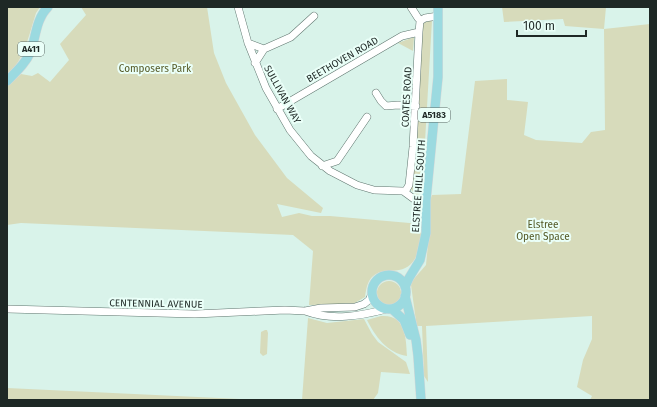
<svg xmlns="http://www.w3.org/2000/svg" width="657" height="407" font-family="'Fira Sans',sans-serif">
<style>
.green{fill:#d7dbbb}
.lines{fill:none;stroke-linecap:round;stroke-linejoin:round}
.minor-casing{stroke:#5f766f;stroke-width:8}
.major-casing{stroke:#d6d8d8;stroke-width:10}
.minor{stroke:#fff;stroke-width:7}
.major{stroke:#9bdae0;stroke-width:9}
.labels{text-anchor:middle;stroke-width:4;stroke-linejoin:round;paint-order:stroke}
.shield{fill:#eafff8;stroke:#5b6864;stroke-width:1}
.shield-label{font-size:9px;font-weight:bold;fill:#1e2825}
.street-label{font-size:10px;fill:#1e2825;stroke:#eafff8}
.park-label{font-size:10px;fill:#535824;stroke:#eafff8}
</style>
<rect width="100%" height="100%" fill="#d9f3ea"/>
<path class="green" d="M7,7h33l-4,6c-7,22 -12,47 -29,63z
M81,7h126l7,46 12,30 29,52 32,43 36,30 -2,5 -44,-9 5,13 17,-4 13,3h18l91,8c1,17 -2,43 -22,46 -10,2 -19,-1 -27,7 -5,5 -6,13 -7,20l-12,7 -44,1 4,-54 -20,-16 -272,-12 -14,2v-140l14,-11 11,2 6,-3 12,9 19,-22 -9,-16 26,-29z
M502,7h104l-2,22 46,-5v376h-60l2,-4 -15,-9 6,-27 9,-21v-23l-166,10 2,56 -4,-6 -2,-50h-5l-1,-5 -5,-36 1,-4 14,-16 4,-41 -1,-21 3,-8 29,-1 14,-113 32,-2v21l21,2 -4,33 12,5 46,3 9,-11 14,-2 -1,-101 -39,-3 -2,-7 -59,3z
M432,20l-10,174 -6,1 -2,-1 -3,-5 10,-161 2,-5z
M414,37l-1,14 -15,-8z
M377 293a12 12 0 1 1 24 0a12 12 0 1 1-24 0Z
M381,316c25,-2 25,22 26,40 -20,-3 -32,-20 -40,-36z
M308,318l19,5 37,-4 8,15 6,8 28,20 4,12 -29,-2 -3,21 -5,7h-71z
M265,330h2l1,3 -1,21 -4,2 -3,-3 1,-21z
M7,388l255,12h-255z"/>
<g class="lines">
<g class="minor-casing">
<path id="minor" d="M238,7l10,36 18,45 24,42 21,26 19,15 27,14 17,5 29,1 11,8 12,1
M411,7l7,11
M248,43l16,6
M255,63l9,-14 27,-12 23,-21
M376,93l5,8 5,5 12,-1 18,1
M277,109l125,-73 17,-4
M322,166l15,-5 30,-44
M405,192l4,-7 4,-38 6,-115 1,-11 5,-3 13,-2
M7,309l188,5 90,-4 20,1 16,-3 34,-1 9,-3 5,-4 3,-6
M305,311c27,10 55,5 82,-2"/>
</g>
<g class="major-casing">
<path id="major" d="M7,81c9,-9 19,-18 24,-30 5,-15 5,-32 17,-44
M372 292a17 17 0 1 1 34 0a17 17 0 1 1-34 0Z
M405,287l4,-9 11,-18 6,-27v-33l12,-123v-70
M405,296l11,44 2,16 3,44
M392,309l12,11 6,15"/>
</g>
<use href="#minor" class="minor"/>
<use href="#major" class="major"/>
</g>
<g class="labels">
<g class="shield">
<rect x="18" y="42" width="26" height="14" rx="3"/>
<rect x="418" y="108" width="32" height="14" rx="3"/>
</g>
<g class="shield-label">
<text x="31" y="52">A411</text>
<text x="434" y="118">A5183</text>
</g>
<g class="street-label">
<text transform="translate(342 59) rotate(-30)" y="4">BEETHOVEN ROAD</text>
<text transform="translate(283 94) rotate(61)" y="4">SULLIVAN WAY</text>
<text transform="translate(406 97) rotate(-87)" y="4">COATES ROAD</text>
<text transform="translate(418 186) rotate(-86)" y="4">ELSTREE HILL SOUTH</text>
<text transform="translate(156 303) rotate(1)" y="4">CENTENNIAL AVENUE</text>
</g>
<g class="park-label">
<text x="155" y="72">Composers Park</text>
<text x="543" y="228">Elstree<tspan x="543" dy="12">Open Space</tspan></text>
</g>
</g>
<rect width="657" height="407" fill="none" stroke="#1e2825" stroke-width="16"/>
<path d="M517 30v6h69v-6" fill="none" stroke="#1e2825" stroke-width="2"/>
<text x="523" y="30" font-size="12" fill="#1e2825" stroke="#eafff8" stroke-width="3" paint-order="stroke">100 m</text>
</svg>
